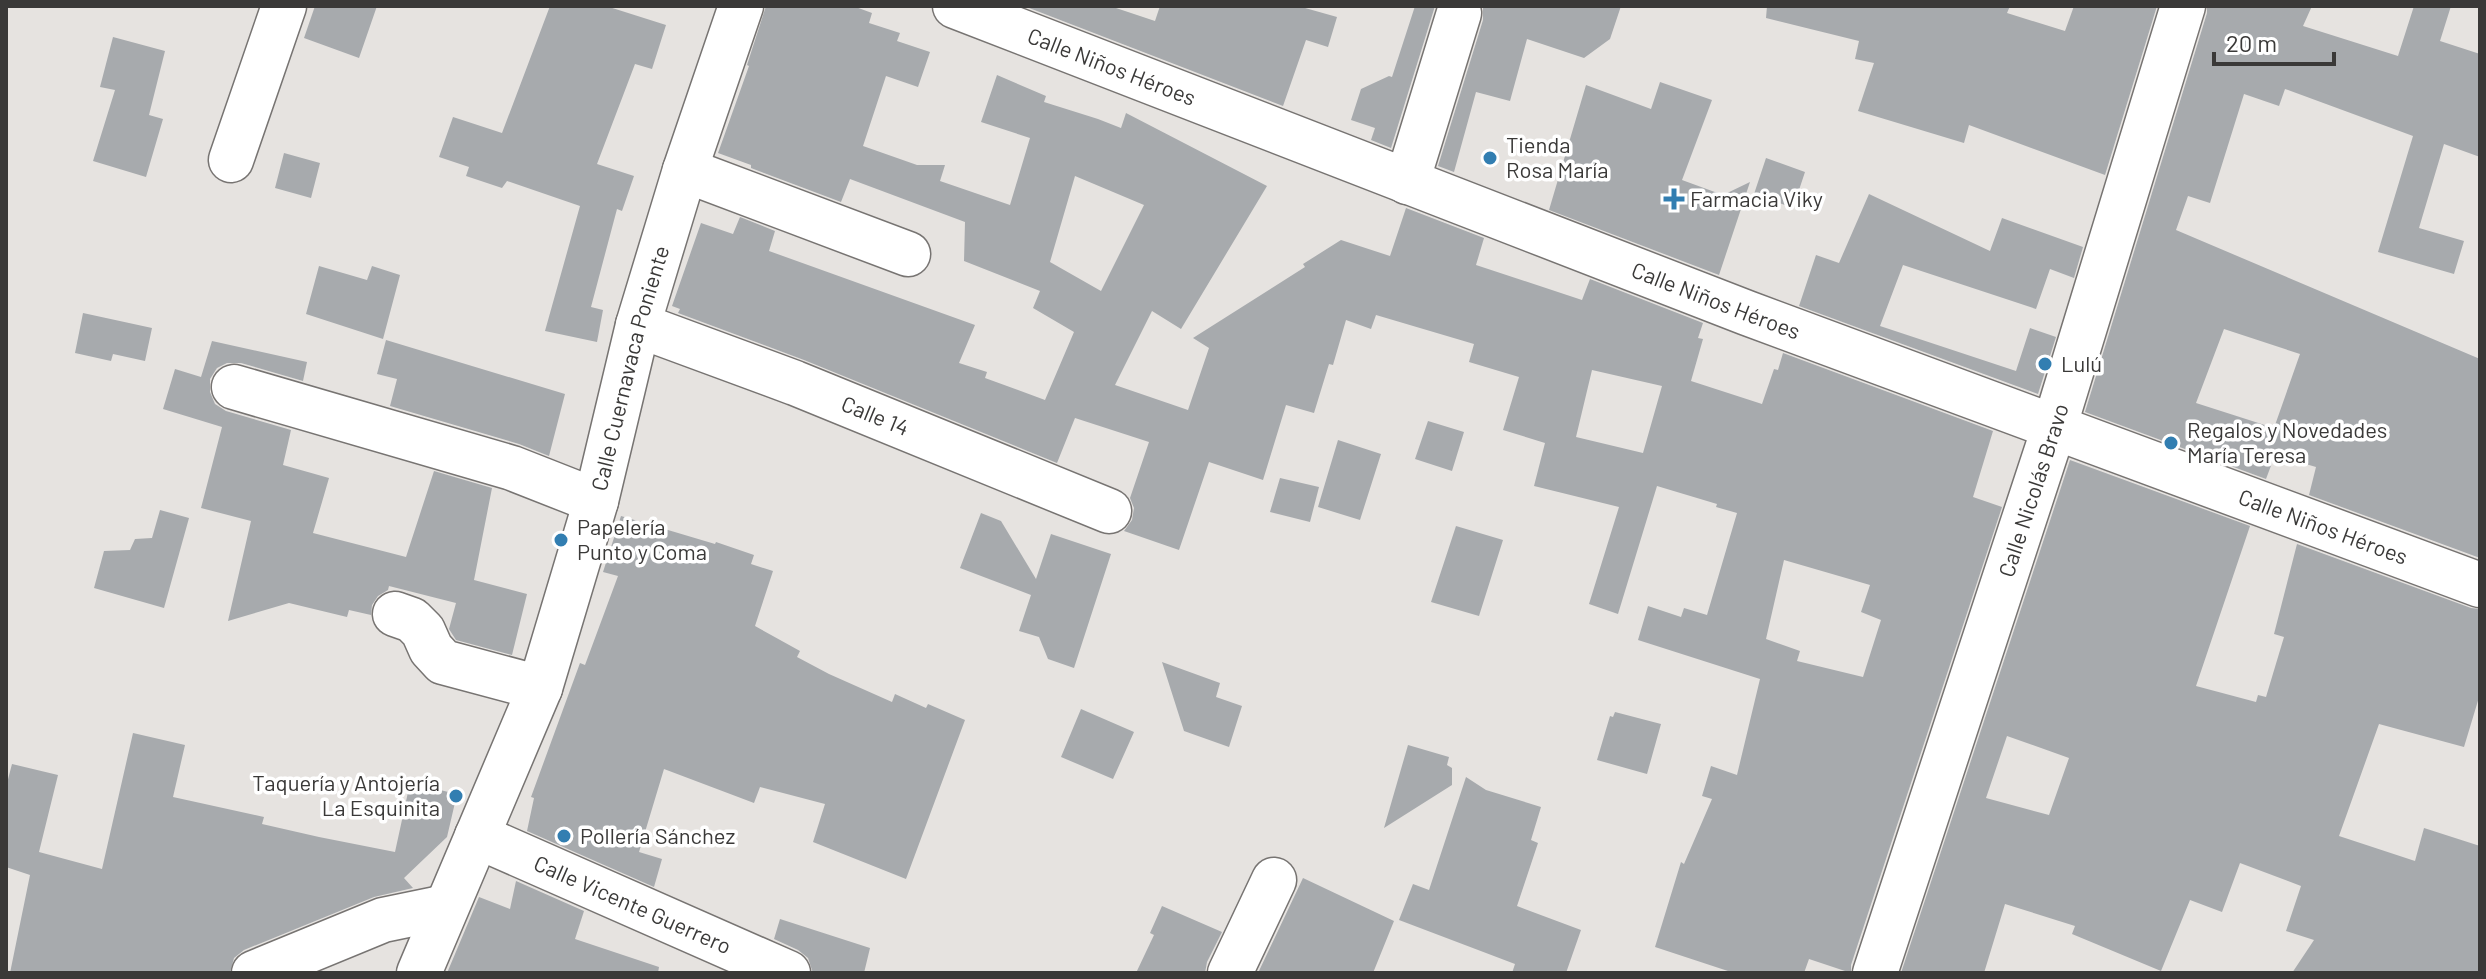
<svg xmlns="http://www.w3.org/2000/svg" width="2486" height="979" font-family="Barlow,sans-serif">
<style>
.building{fill:#a7aaad;fill-rule:evenodd}
.lines{fill:none;stroke-linecap:round;stroke-linejoin:round}
.minor-casing{stroke:#777472;stroke-width:47}
.minor{stroke:#fff;stroke-width:44}
.poi-dot{fill:#327eb1;stroke:#fff;stroke-width:3}
.labels{text-anchor:middle;stroke-width:7;stroke-linejoin:round;paint-order:stroke}
.street-label{font-size:22px;fill:#3a3938;stroke:#fff}
.poi-label{font-size:22px;fill:#3a3938;stroke:#fff;text-anchor:start}
</style>
<rect width="100%" height="100%" fill="#e6e3e0"/>
<path class="building" d="M315,6h62l-18,52 -55,-20z
M550,6h56l60,19 -14,44 -17,-5 -38,100 37,12 -12,35 -5,-2 -26,98 12,3 -6,32 -52,-11 35,-125 -73,-25 -5,7 -36,-12 3,-9 -30,-10 14,-40 49,16z
M766,6h87l19,7 -3,10 31,10 -3,8 33,11 -12,35 -32,-11 -23,70 54,19h28l-5,16 70,24 20,-67 -49,-16 16,-47 49,21 -2,6 54,17 23,9 5,-15 141,73 -86,143 -29,-18 -37,74 73,25 21,-62 -16,-10 112,-71 -2,-3 38,-24 49,16 16,-48 78,30 -8,27 106,35 8,-21 113,44 -5,15 5,1 -12,42 71,23 12,-35 4,1 5,-17 210,78 -20,66 29,10 -151,458v8l-42,-14 -5,14h-70l-79,-26 26,-85 3,2 28,-65 -10,-3 9,-30 26,9 23,-96 -122,-39 10,-34 33,11 3,-9 23,7 30,-102 -21,-6 1,-3 -60,-18 -39,128 -29,-10 30,-97 -85,-21 11,-43 -42,-13 16,-53 -50,-15 5,-18 -98,-29 -5,14 -25,-9 -13,45 -4,-1 -15,49 -28,-8 -23,75 -54,-18 -30,88 -55,-19 8,-11 2,-12 -4,-10 19,-56 -74,-24 -18,45 -253,-103 -126,-47 2,-4 -8,-3 29,-83 32,11 7,-17 35,14 -6,20 206,74 -16,38 28,9 -2,6 60,22 29,-68 -41,-24 7,-17 -76,-30 1,-39 -115,-43 -9,23 -90,-34v-3l-33,-12 31,-87 -2,-1zM1075,176l69,29 -43,86 -51,-29zM1592,370l70,16 -19,67 -67,-16zM1784,560l86,25 -9,27 20,8 -18,57 -66,-16 3,-10 -34,-12z
M1024,6h86l45,15 5,-15h138l39,11 -9,30 -22,-7 -23,66z
M1415,6h20l-44,142 -20,-8 4,-12 -24,-8 10,-31 28,-13 3,1z
M1483,6h138l-11,33 -26,19 -57,-19 -17,62 -34,-9 -22,80 -16,-6 45,-146z
M1767,6h243l-3,7 58,18 9,-25h83l-52,169 -136,-50 -5,18 -106,-32 16,-48 -19,-4 4,-18 -93,-23z
M2207,6h105l-9,20 95,30 16,-50h37l-11,35 40,13v103l-36,-13 -25,84 45,13 -10,33 -76,-22 35,-116 -128,-47 -6,17 -35,-12 -34,109 -22,-7 -12,34 304,129v199l-171,-63 7,-28 -41,-12 -9,24 -181,-67 122,-399zM2224,329l76,25 -26,74 -78,-25z
M113,37l52,14 -16,64 14,4 -17,58 -53,-16 22,-71 -15,-3z
M1660,82l52,18 -30,80 41,15 27,-13 -31,93 -170,-65 37,-125 65,24z
M284,153l36,10 -9,35 -36,-10z
M1766,158l39,14 -12,36 -39,-14z
M1869,194l121,57 12,-33 81,29 -9,31 -24,-9 -14,40 -133,-44 -23,61 136,45 14,-43 26,9 -18,57 -239,-88 17,-51 23,8z
M319,266l48,14 5,-14 28,9 -17,64 -77,-25z
M83,313l69,15 -7,33 -32,-7 -2,7 -36,-8z
M386,340l179,54 -16,62 -30,-12 -129,-38 7,-27 -20,-5z
M212,341l95,21 -4,19 -62,-18h-14l-10,5 -7,11v13l5,12 11,7 65,19 -8,35 46,13 -16,55 93,24 28,-86 58,17 -18,92 53,14 -15,61 -56,-15 -7,-11 7,-26 -67,-17 -1,4 -10,6 -6,9 -1,10 -22,-5 -2,7 -58,-14 -61,18 23,-100 -50,-13 21,-81 -59,-18 12,-40 26,8z
M1428,421l36,11 -12,39 -37,-12z
M1338,440l43,14 -21,66 -42,-13z
M2070,460l180,66 -54,160 60,16 2,-7 8,2 18,-60 -10,-3 23,-90 174,64 9,1v85l-16,53 -85,-23 -40,112 76,25 9,-33 56,18v127h-188l22,-33 -28,-9 15,-45 -61,-23 -18,49 -32,-12 -29,71 -89,-37 3,-8 -70,-22 -21,69h-83zM2007,736l62,22 -20,57 -63,-17z
M1280,478l39,9 -9,35 -40,-10z
M160,510l29,8 -25,90 -70,-20 10,-37 26,-1 5,-11 17,-1z
M981,513l20,8 35,58 15,-45 60,20 -37,114 -26,-9 -9,-22 -20,-6 12,-36 -71,-27z
M621,516l94,28 1,-2 38,13 -3,9 22,7 -18,55 45,25 -3,6 32,17 63,28 3,-8 31,14 2,-4 37,16 -59,159 -93,-37 12,-38 -65,-17 -6,16 -90,-34 -25,83 23,7 -8,28 -127,-56 7,-33 -3,-1 49,-134 5,2 33,-89 -15,-4z
M1456,526l47,14 -24,76 -48,-14z
M1162,662l58,21 -4,14 26,9 -13,41 -45,-16z
M1081,709l53,23 -21,47 -52,-22z
M1615,712l46,12 -14,50 -50,-14 13,-44 3,1z
M133,733l52,12 -12,52 91,20 -2,7 57,13 76,15 15,-69 47,11 -10,43 -43,41 9,10 -39,9 -130,53 -10,8 -4,15h-220l20,-98 -24,-8v-80l6,-23 46,11 -19,77 63,17z
M1408,745l41,12 -2,8 5,3v17l-68,43z
M1466,777l20,13 55,17 -10,33 7,3 -21,63 64,24 -15,43h-54l3,-9 -116,-44 14,-36 16,6z
M1303,878l91,43 -21,52h-115z
M516,881l68,30 -9,28 84,28 -1,6h-211l32,-76 31,12z
M1162,906l60,26 -15,30 -2,11h-69l18,-38 -4,-2z
M780,919l90,29 -6,25h-51l-5,-15 -10,-8 -24,-11z"/>
<g class="lines">
<g class="minor-casing">
<g id="minor">
<path id="s1" d="M955,6l792,307 733,272"/>
<path d="M231,160l53,-154"/>
<path d="M685,170l223,84"/>
<path d="M1407,182l52,-169"/>
<path id="s2" d="M638,325l157,58 314,128"/>
<path d="M234,387l278,81 84,33"/>
<path d="M395,614l17,6 11,11 8,18 12,13 97,26"/>
<path id="s3" d="M477,836l311,137"/>
<path d="M254,973l129,-53 63,-13"/>
<path id="s4" d="M419,973l121,-285 56,-187 42,-176 47,-155 56,-164"/>
<path d="M1230,973l44,-93"/>
<path id="s5" d="M1875,973l179,-545 129,-422"/>
</g>
</g>
<use href="#minor" class="minor"/>
</g>
<g class="poi-dot">
<circle cx="1490" cy="158" r="8"/>
<path d="M1670 187h8v8h8v8h-8v8h-8v-8h-8v-8h8z"/>
<circle cx="2045" cy="364" r="8"/>
<circle cx="2171" cy="443" r="8"/>
<circle cx="561" cy="540" r="8"/>
<circle cx="456" cy="796" r="8"/>
<circle cx="564" cy="836" r="8"/>
</g>
<g class="labels">
<g class="street-label">
<text dy="8" stroke="none"><textPath href="#s1" startOffset="168">Calle Niños Héroes</textPath></text>
<text dy="8" stroke="none"><textPath href="#s1" startOffset="816">Calle Niños Héroes</textPath></text>
<text dy="8" stroke="none"><textPath href="#s4" startOffset="642">Calle Cuernavaca Poniente</textPath></text>
<text dy="8" stroke="none"><textPath href="#s2" startOffset="254">Calle 14</textPath></text>
<text dy="8" stroke="none"><textPath href="#s5" startOffset="508">Calle Nicolás Bravo</textPath></text>
<text dy="8" stroke="none"><textPath href="#s1" startOffset="1464">Calle Niños Héroes</textPath></text>
<text dy="8" stroke="none"><textPath href="#s3" startOffset="170">Calle Vicente Guerrero</textPath></text>
</g>
<g class="poi-label">
<text x="1506" y="153">Tienda<tspan x="1506" dy="25">Rosa María</tspan></text>
<text x="1690" y="207">Farmacia Viky</text>
<text x="2061" y="372">Lulú</text>
<text x="2187" y="438">Regalos y Novedades<tspan x="2187" dy="25">María Teresa</tspan></text>
<text x="577" y="535">Papelería<tspan x="577" dy="25">Punto y Coma</tspan></text>
<text x="440" y="791" text-anchor="end">Taquería y Antojería<tspan x="440" dy="25">La Esquinita</tspan></text>
<text x="580" y="844">Pollería Sánchez</text>
</g>
</g>
<rect width="2486" height="979" fill="none" stroke="#3a3938" stroke-width="16"/>
<path d="M2214 52v12h120v-12" fill="none" stroke="#3a3938" stroke-width="4"/>
<text x="2226" y="52" font-size="24" fill="#3a3938" stroke="#ffffff" stroke-width="6" paint-order="stroke">20 m</text>
</svg>
